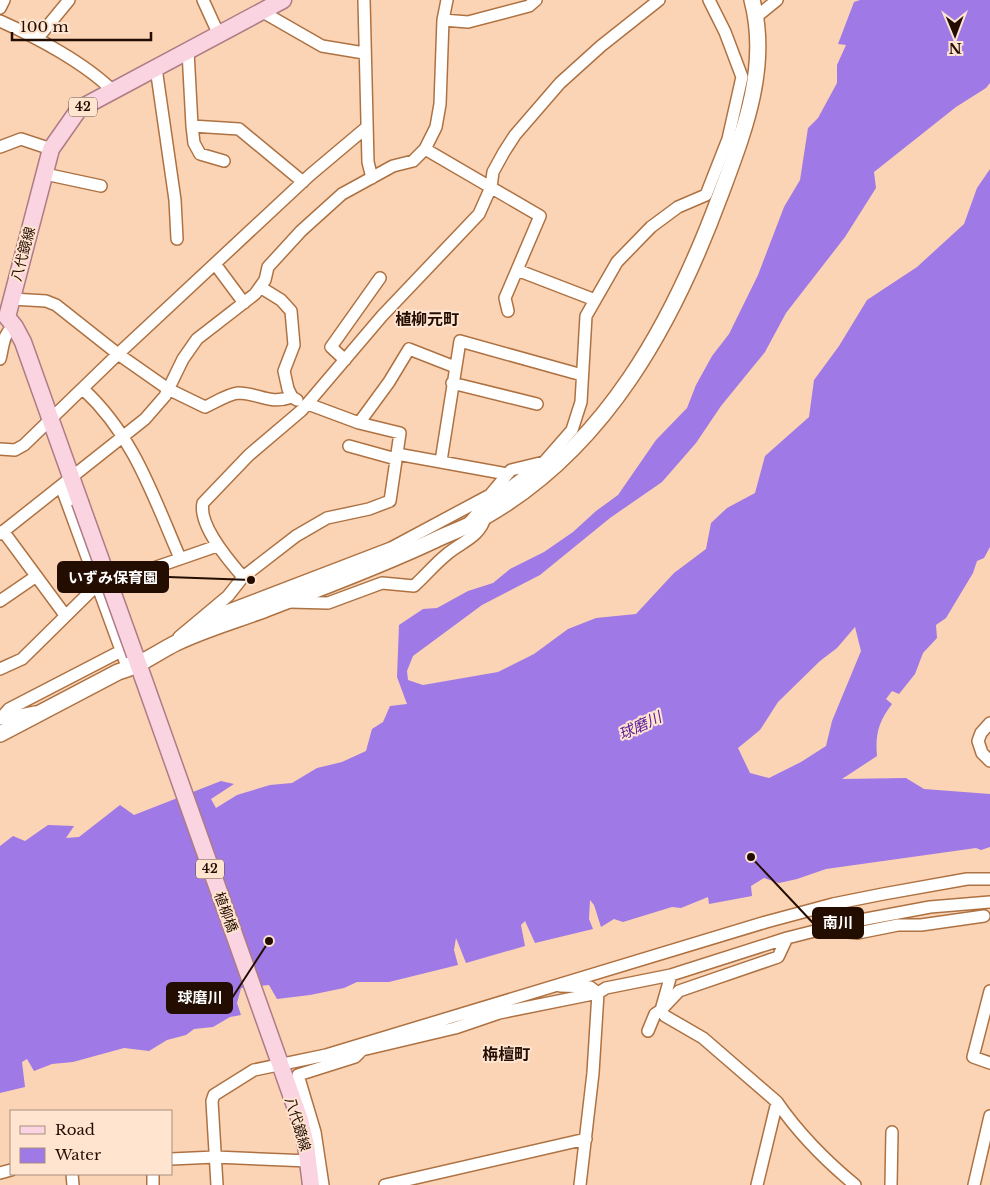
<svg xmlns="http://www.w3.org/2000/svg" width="990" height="1185" font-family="'Libre Baskerville','Noto Sans JP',serif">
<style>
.water{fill:#9f79e5;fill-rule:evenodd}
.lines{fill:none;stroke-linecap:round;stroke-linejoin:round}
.street-casing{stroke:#ae7242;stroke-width:14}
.secondary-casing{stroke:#ae7242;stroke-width:18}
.primary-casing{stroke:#ad7c84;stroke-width:19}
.street{stroke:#fff;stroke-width:11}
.secondary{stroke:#fff;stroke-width:15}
.primary{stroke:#fad4e0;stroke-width:16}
.primary-bridge-casing{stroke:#ad7c84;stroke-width:19;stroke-linecap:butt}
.primary-bridge{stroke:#fad4e0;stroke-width:16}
.labels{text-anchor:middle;stroke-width:4;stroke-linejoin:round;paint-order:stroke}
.shield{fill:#ffe4d0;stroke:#654e3e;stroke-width:1}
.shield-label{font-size:12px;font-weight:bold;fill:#230d00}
.street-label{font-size:14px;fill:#230d00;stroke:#ffe4d0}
.water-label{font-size:15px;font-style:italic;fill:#57199b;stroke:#ffe4d0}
.quarter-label{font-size:16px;font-weight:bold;fill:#230d00;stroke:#ffe4d0}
.leader{fill:none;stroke:#230d00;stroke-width:2}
.callout-dot{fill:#230d00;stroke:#ffe4d0;stroke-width:2}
.callout{fill:#230d00;stroke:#230d00;stroke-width:2}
.callout-label{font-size:15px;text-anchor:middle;font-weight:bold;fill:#fff}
</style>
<rect width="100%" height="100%" fill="#fbd4b6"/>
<path class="water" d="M860,0h130v83l-4,5 -30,19 -82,65 2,16 -31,49 -59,76 -21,39 -44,54 -25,37 -34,39 -52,36 -70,57 -58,30 -69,51 -6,15 1,9 15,5 75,-13 36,-18 34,-25 28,-11 40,-4 38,-41 32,-24 5,-26 16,-15 28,-15 10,-37 44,-39 5,-37 25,-34 28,-46 50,-33 47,-43 13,-36 13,-19v378l-6,11 -7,3 -4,12 -27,45 -10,7 1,13 -14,15 -8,21 -16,20 -7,-3 -6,8 6,5c-13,17 -17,30 -15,52l-35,23 64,-1 18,11 66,5v53l-9,3 -5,-2 -150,21 -29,10 -18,4 -15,-5 -13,8 1,10 -43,8 -1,-7 -27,11 -9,-1 -49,15 -9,-3 -13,8 -7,-22 -4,-5 -1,19 4,10 -58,14 -10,-22 -4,4 4,21 -59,17 -10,-25 -2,12 4,15 -69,17h-32l-13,6 -34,7 -33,4 -8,-14 -28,3 -4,15 4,12 -11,2 -17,10 -19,2 -8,6 -19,5 -18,11 -25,-3 -51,14 -21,2 -18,7 -7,-12 -5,3 3,25 -25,6v-247l13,-10 12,5 23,-16 26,1 -8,12 13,-1 41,-32 14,10 87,-34 13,3 -23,15 5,9 21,-13 33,-10 22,-2 25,-15 25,-6 24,-11 6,-22 11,-7 7,-16 17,-2 -10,-27 2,-52 24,-16 14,-1 31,-17 25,-8 17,-14 34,-17 29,-20 23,-21 22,-16 38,-55 31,-32 9,-23 16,-29 17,-22 29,-59 26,-68 16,-27 8,-52 10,-10 19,-35v-18l9,-20 -8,-1 16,-42zM855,627l6,24 -29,70 -6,25 -25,16 -32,16 -19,-5 -12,-25 22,-18 18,-28 42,-41 17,-13z"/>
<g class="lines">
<g class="street-casing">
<path id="street" d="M203,0l16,35
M364,0l4,162 4,16
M0,8l4,-8
M261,11l61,35 42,7
M756,17l21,-17
M443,20l25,2 61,-16 7,-6
M0,21c36,16 85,42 113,70
M37,39l32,-39
M188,51l4,75 47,3 64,53
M156,68l19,132 2,39
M192,126l2,17 6,11 24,7
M0,147l21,-8 30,10
M425,149l115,67 -35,82 3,13
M45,174l56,12
M215,264l29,39
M517,270l78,30
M260,287l21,13 10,11 3,34 -10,26 4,18 4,8 5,3
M12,299l34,2 10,4 62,49 50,35 37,18c9,-4 23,-13 33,-14 21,0 30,12 54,4
M0,359c3,-10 3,-29 15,-32
M345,360l-14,-13 49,-69
M452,383l85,21
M83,389c51,47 70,107 97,169
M359,423l30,-41 20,-33 46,18
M349,446l47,13
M0,449l15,1 9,-5 94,-91 192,-179 57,-48
M397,454l110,20
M441,461l19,-120 122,34
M61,486l67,183
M468,524l13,-15 59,-44
M3,531l62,84
M0,534l145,-115 20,-23 18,-37 14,-20 58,-45 10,-14 3,-13 33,-36 41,-37 51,-28 20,-5 12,-12 11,-22 4,-23 3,-84 4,-20
M243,577l53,-41 31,-18 42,-9 21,-8 10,-68 -41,-10 -51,-19
M0,601l35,-24
M290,602l38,1 54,-20 32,3c11,-10 21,-22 32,-31 13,-12 35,-18 39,-38
M203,620l188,-72 99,-53 21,-25 33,-8 28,-32 9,-28 5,-86 31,-54 34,-35 27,-20 28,-12 22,-56 14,-62 -17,-45 -16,-32
M179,637l49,-41 15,-19c-14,-16 -45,-52 -40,-74l46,-48 53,-45 80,-94 97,-102 12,-27 2,-15 11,-20 11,-17 45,-52 41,-37 58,-46
M0,669l22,-10 71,-70 124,-43
M0,719l9,-10 112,-58
M0,719l35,-7
M990,723l-9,10 -3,8 4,12 8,8
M828,930l30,3 40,-8h23l63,-9
M560,986l30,1 8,6
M990,991l-17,66 17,6
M648,1031l7,-17 6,-4 10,-35
M777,1102l-74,-64 -38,-22 -4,-6 18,-19 99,-34 9,-19
M171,1159l44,-2 94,4
M0,1173l11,-3
M72,1174l1,11
M153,1174v11
M217,1185l-5,-84 2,-6 40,-25 72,-15 440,-133 67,-18 50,-10 84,-15h23
M323,1185l-8,-53 -17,-57 57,-18 7,-7 93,-22 44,-15 99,-20
M385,1185l201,-46
M580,1185l13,-112 5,-80 8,-5 65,-13 116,-37 63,-16 80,-15 60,-5
M757,1185l20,-83c22,32 49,59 78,83
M891,1185l1,-53
M974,1185l16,-69"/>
</g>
<g class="secondary-casing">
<path id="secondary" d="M0,734l118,-62c22,-6 38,-19 58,-29 29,-14 61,-23 90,-34 57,-22 114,-43 169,-69 17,-8 35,-14 51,-24 120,-69 187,-193 234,-320 23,-62 50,-128 32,-196"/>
</g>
<g class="primary-casing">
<path id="primary" d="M80,502l-57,-160 -8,-15 -8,-10 44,-168 28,-40 204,-109
M135,655l165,465 6,25 5,40"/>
</g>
<use href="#street" class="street"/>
<use href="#secondary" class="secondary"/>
<use href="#primary" class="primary"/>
<g class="primary-bridge-casing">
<path id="primary-bridge" d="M80,502l55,153"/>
</g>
<use href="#primary-bridge" class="primary-bridge"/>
</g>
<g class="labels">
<g class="shield">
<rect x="69" y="97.5" width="28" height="19" rx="4"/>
<rect x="196" y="859.5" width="28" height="19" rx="4"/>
</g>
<g class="shield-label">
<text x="83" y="111">42</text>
<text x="210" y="873">42</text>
</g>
<g class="street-label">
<text transform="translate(23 254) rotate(-75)" y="5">八代鏡線</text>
<text transform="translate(226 912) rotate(70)" y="5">植柳橋</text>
<text transform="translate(298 1124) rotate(73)" y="5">八代鏡線</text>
</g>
<g class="water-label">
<text transform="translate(640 726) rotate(-25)" y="5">球磨川</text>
</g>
<g class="quarter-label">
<text x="427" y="325">植柳元町</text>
<text x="506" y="1060">栴檀町</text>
</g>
</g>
<path class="leader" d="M251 580L168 577M751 857L813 923M269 941L232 998"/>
<g class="callout-dot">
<circle cx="251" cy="580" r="5"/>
<circle cx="751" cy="857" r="5"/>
<circle cx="269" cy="941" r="5"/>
</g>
<g class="callout">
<rect x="58" y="562" width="110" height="30" rx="5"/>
<rect x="813" y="908" width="50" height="30" rx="5"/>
<rect x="167" y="983" width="65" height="30" rx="5"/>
</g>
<g class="callout-label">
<text x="113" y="583">いずみ保育園</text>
<text x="838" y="928">南川</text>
<text x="200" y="1003">球磨川</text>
</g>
<rect x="10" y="1110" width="162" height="65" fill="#ffe4d0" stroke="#a78e7d"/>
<rect x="20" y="1126" width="25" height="8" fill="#fad4e0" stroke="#a78e7d"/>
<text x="55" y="1135" font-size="15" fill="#230d00">Road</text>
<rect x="20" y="1148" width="25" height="15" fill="#9f79e5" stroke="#a78e7d"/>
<text x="55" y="1160" font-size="15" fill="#230d00">Water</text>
<g transform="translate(955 35) rotate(179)" stroke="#ffe4d0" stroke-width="4" paint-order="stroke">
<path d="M0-4L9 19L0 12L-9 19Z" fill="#230d00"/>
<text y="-8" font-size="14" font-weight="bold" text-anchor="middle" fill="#230d00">N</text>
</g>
<path d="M12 32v8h139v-8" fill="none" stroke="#230d00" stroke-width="2.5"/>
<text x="20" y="32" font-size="15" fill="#230d00" stroke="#ffe4d0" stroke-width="4" paint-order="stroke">100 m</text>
</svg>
